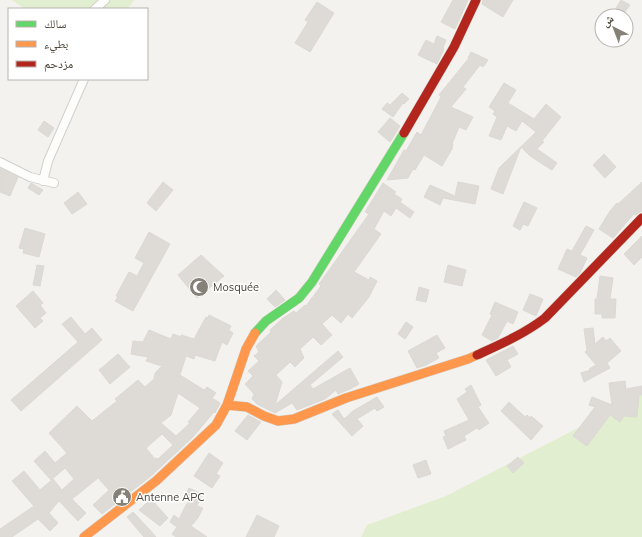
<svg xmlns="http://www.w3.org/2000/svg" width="642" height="537" font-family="Mulish,'Noto Naskh Arabic',sans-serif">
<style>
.green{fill:#e1eecf}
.building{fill:#dedbd6;stroke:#dcd9d4;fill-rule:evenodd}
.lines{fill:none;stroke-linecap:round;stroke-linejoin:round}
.street-casing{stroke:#d2d0cb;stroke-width:10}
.fast-casing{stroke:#d3cfc5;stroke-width:10}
.slow-casing{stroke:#d3cfc5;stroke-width:10}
.jam-casing{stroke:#d3cfc5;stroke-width:10}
.street{stroke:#fdfdfc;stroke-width:8}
.fast{stroke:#63d668;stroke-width:9}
.slow{stroke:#ff974d;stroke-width:9}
.jam{stroke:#b3261e;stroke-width:9}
.labels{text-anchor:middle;stroke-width:3;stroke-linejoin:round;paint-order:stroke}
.poi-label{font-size:11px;fill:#4b4439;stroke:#fff;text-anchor:start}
</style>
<rect width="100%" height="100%" fill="#f4f2ee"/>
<path class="green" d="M12,0h122l-6,9h-103z
M642,395v142h-281l6,-12 79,-29z"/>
<path class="building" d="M453,0h15l-13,29 -14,-7z
M483,0h30l-10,17 -21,-13z
M621,0l9,5 -6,8 -8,-5z
M317,2l17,11 -24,39 -15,-9 13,-21 -3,-2z
M437,36l9,4 -3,8 1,1 -7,15 -19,-9 8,-15 8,4z
M471,52l17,8 -5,7 -3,-2 -17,22 3,2 -15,18 22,10 -7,13 -7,-3 -7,17h1l-1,5 -10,17 -18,-11 -9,15 -2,-1 -5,9 -21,2 17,-30 2,1 11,-19 4,3 20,-38 -2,-2 30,-37h-1z
M504,83l12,7 -8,13 26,16 12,-15 15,13 -19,24 2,1 -7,7 20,14 -5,7 -22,-14 -9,-9 -18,47 -12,-5 8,-21 37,-36 -14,-11 -6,10 -9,-5 -6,14 -12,-4 8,-19 -4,-3 2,-3 -6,-4z
M402,93l7,6 -5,5 -1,-1 -10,14 -11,-8 5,-6 3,2z
M390,118l10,8 -10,16 -12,-10z
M44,121l10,7 -6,9 -10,-7z
M604,154l12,13 -11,11 -12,-13z
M0,168l18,9 -8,19 -10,-4z
M163,182l10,8 -17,21 -9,-8z
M458,182l21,4 -4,18 -32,-6 -3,7 -16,-8 6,-12 25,11z
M642,182v29l-7,4 -1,-1 -21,24 -14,-9 11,-18 7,-8 1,1z
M31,183l12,7 -4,5 -11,-7z
M383,183l13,9 -2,2 8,5 -2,3 14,10 -4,6 -14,-10 -5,8 -7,-5 -10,18 7,5 -27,38 15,8 1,-3 7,4 -8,16 -17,21 -4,-4 -7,9 -9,-8 -10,9 10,11 -11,10 -8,-8 -13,12 4,9 -9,9 -5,-5 -14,13 6,7 -7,23 63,-54 5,6 -33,28 3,4 37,-21 9,16 -9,5 -12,5 -2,-4 -11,9 -28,11 -5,-7 -17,10 -18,-9 -5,-5 2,-5 -9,-10 8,-8 -5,-5 11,-10 -5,-5 5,-4 -3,-6 15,-14 -1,-2 12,-11 12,-8 2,2 9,-8 1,1 15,-20 -2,-2 50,-70 -4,-2z
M78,192l9,12 -15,10 -8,-11z
M524,202l13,6 -9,18 -5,-2 -3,6 -7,-4z
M586,226l8,4 -14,25 7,3 -7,15 -4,4 -18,-8 9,-20 5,2z
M25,228l20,6 -6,23 -16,-4 1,-4 -5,-1z
M149,232l21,12 -37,67 -18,-10 3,-4 -2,-1 13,-24 8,4 7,-13 -9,-5z
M642,236v21l-8,8 -10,-11z
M201,255l23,21 -27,22 -19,-23z
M37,265l7,1 -4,20 -7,-1z
M448,265l18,5 -4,16 -18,-4z
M600,276l13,2 -3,21h6l-1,19h-13v-4h-7v-15h2z
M419,287l10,3 -3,12 -10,-2z
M276,290l9,10 -10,7 -8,-8z
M33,291l10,12 -3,2 6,8 -6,5 3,3 -8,7 -19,-22z
M530,294l13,5 -7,17 -13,-6z
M495,302l23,10 -5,12 -6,-3 -9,17 -6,3 -10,-6 10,-20 -2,-1z
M209,315l22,11 -2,4 4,3 -6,12 -5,-3 -7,19 -20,-6 -1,4 -8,-3 -6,19 24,15 3,-3 9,6 -4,5 8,5 -5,10 -1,-1 -21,25 -42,39 -49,38 -9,-9 16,-15 -11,-12 -26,21 14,14 -8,8 -19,-20 -10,12 9,10 -8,8 -12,-12 -26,18h-12v-8l34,-23 -22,-25 12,-10 16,19 13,-11 9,11 12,-11 -9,-11 -14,12 -17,-19 11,-10 10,12 12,-10 -18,-20 28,-27 15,15 25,-20 -2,-2 23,-19 7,7 9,-8 1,-6 7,-7 -16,-5 2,-4 -17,-3 2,-13 10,1 6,-12 22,9 2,-5 8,3v-2l13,4 12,-22 2,1zM178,393l22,15 -12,14 2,1 -14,13 -15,-13 10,-8zM162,434l11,11 -15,14 -1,-1 -2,1 -9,-11z
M71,317l14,17 7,-6 10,12 -81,71 -10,-11 67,-58 -16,-18z
M406,322l7,5 -8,12 -7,-5z
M593,328l2,16 8,-7 3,4 4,-3 11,13 -14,12 3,5 -26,14 -3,-9 9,-3 -1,-1 7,-4 -11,-13 2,-2 -3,-21z
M437,335l8,13 -9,5 3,5 -13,7 -9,3 -9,-17z
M513,346l5,8 -11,6 4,7 -15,9 -10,-16z
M118,354l12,13 -20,17 -11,-14z
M625,381l1,8 16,-3v9h-3l-2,22 -13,-1 -4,6 -10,-7 -23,31 -14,-10 22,-29 -6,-2 3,-8 20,8 -3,-22z
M471,385l10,20 -3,2 11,16 -10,7 -2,-2 -13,8 2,4 -18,9 -5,-12 3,-1 -2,-5 25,-11 -12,-21 10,-7 -2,-3z
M377,397l7,10 -7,4 -2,-3 -18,11 6,7 -11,10 -20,-22 6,-4 6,9 9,-8z
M509,402l16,15 2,-2 3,3 1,-2 12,10 -12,14 -30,-29z
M248,415l13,7 -14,18 -12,-9z
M209,453l14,10 -7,11 4,2 -8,12 -18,-12z
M518,457l6,6 -11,10 -6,-7z
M426,460l5,14 -13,4 -5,-13z
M189,488l13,6 -5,12 6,2 -5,10 -7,8 16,11h-31l-4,-3 5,-7 -7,-5 4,-7 5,4 7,-14 4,-5 -5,-4z
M151,499l17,19 -8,8 -21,-16z
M133,512l17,18 6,7h-12l-17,-20z
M257,515l22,11 -5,11h-28z"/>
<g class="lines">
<g class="street-casing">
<path id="street" d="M95,9l10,-9
M0,162l30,15 24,6
M43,181l5,-20 36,-82"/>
</g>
<g class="fast-casing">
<path id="fast" d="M255,333l11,-12 33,-23 13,-16 92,-149"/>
</g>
<g class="slow-casing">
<path id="slow" d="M227,405l20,2 17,9 14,5 16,-2 52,-21 122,-39 9,-4
M84,537l72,-56 60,-56 11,-20 19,-56 9,-16"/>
</g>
<g class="jam-casing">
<path id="jam" d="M404,133l50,-86 22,-47
M477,355c24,-11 47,-21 68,-37l97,-100"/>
</g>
<use href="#street" class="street"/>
<use href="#fast" class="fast"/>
<use href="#slow" class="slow"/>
<use href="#jam" class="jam"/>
</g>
<defs>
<g id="mosque-disc" transform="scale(1)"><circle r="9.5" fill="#868178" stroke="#fff"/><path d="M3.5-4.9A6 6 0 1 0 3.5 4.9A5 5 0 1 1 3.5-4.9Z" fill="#fff"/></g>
<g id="civic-disc" transform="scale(1)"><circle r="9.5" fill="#868178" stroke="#fff"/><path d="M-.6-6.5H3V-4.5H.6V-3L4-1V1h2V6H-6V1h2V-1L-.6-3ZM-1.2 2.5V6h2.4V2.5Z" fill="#fff"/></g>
</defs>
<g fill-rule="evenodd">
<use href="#mosque-disc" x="199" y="287"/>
<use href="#civic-disc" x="122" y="497"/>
</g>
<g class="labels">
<g class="poi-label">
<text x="213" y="291">Mosquée</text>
<text x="136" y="501">Antenne APC</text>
</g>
</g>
<rect x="8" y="8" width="140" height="72" fill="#ffffff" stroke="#b7b4b0"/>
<rect x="16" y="21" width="20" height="6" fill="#63d668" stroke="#b7b4b0"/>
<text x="44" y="28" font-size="12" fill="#4b4439">سالك</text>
<rect x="16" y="41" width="20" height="6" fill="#ff974d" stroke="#b7b4b0"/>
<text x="44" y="48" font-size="12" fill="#4b4439">بطيء</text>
<rect x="16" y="61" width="20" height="6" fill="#b3261e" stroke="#b7b4b0"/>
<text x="44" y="68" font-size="12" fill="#4b4439">مزدحم</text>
<g transform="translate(614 28) rotate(318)"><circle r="19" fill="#ffffff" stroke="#b7b4b0"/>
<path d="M0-3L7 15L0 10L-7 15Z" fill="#868178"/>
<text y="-6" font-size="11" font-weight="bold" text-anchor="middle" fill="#4b4439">ش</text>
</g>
</svg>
